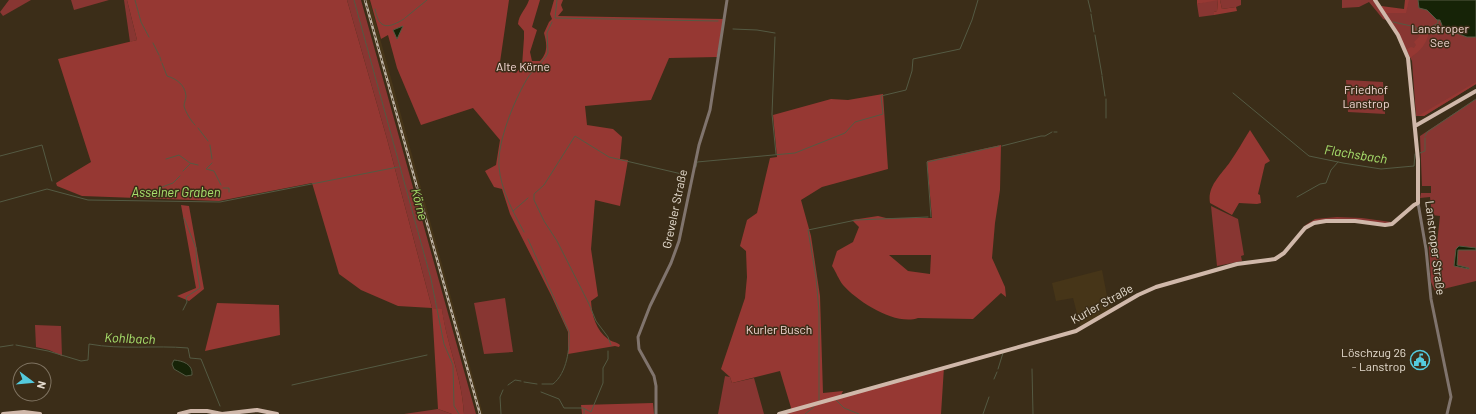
<svg xmlns="http://www.w3.org/2000/svg" width="1476" height="414" font-family="Barlow,sans-serif">
<style>
.built{fill:#463518}
.green{fill:#883632}
.forest{fill:#963833;fill-rule:evenodd}
.water{fill:#162307;stroke:#545a43}
.lines{fill:none;stroke-linecap:round;stroke-linejoin:round}
.stream{stroke:#545a43;stroke-width:1}
.minor{stroke:#80746d;stroke-width:3}
.major{stroke:#d0b8aa;stroke-width:4}
.rail-casing{stroke:#bfb4a6;stroke-width:2.5}
.rail{stroke:#3b2d18;stroke-width:1;stroke-dasharray:3;stroke-linecap:butt}
.labels{text-anchor:middle;stroke-width:3;stroke-linejoin:round;paint-order:stroke}
.park-label{font-size:12px;fill:#f2d6d2;stroke:#3b2d18}
.street-label{font-size:12px;fill:#e5dccf;stroke:#3b2d18}
.poi-label{font-size:12px;fill:#e5dccf;stroke:#3b2d18;text-anchor:end}
.water-label{font-size:13px;font-style:italic;fill:#a8e16d;stroke:#3b2d18}
</style>
<rect width="100%" height="100%" fill="#3b2d18"/>
<path class="built" d="M363,0h6l3,9 111,405h-5z
M1102,270l5,26 5,14 -31,19 -8,-31 -17,3 -4,-18z"/>
<path class="green" d="M9,0h22l-28,16 -3,-4z
M71,0h38l-35,10z
M124,0h3l10,40 -7,2z
M347,0h14l115,414h-12c-2,-38 -17,-68 -22,-104l-10,-2 -45,-169z
M1211,0h7l-1,11 -3,1v3l-15,2 -2,-13z
M1220,0h21v5l-5,2 -14,2z
M1342,0h31l13,20 -3,-1 -14,-17 -10,5 -17,1z
M1405,0h71v84l-52,32h-8l-4,-55 -16,-31 -15,-24 24,7z
M1346,80l37,2 2,32 -37,-2z
M1476,99v182l-41,10 -4,-9 -2,-37 8,-2 3,-27 -8,-1 -2,-18 -10,1 1,-5h10v-7h-9l-2,-50z
M1211,206l27,13 6,36 -3,1 1,5 -25,5z
M1337,217l25,1 29,4 1,2 -66,-3 -22,5 11,-7z
M505,298l8,54 -29,2 -10,-51z
M35,325l26,1 1,30 -13,-6 -13,-3z
M725,376l5,1 2,6 22,-5 10,36h-46z
M438,409l14,5h-48z"/>
<path class="forest" d="M127,0h220l40,139 45,169 10,1c5,37 20,67 22,105h-12l-14,-5 -6,-101 -34,-2 -37,-16 -22,-16 -27,-91 -93,18 -137,-5 -25,-10 -1,-3 35,-21 -33,-103 79,-19z
M370,0h139l-10,69 17,4 6,-7 2,-28v-7l-6,-7c1,-10 8,-15 11,-24h11l-8,27 5,3 -7,22 2,9h8c8,-8 7,-17 4,-28l5,-11 3,-3 -2,-5 4,-14h9l-2,5 2,5 -5,6 166,3 -7,38 -48,1 -18,42 -66,6 2,19 26,4 9,8 -2,22 8,1 -8,46 -25,-6 -4,49 7,47 -7,5c1,15 5,29 17,38 4,3 9,3 12,6l-1,2 -4,-1 -47,8v-22l-17,-37 -41,-81 -8,-25 -8,-2 -9,-16 11,-6 4,-25 -27,-32 -52,17 -24,-57 -9,-33 -7,4z
M1197,0h23l2,9 14,-2 1,4 -23,4v-3l3,-1 1,-11 -21,4z
M1405,0h4l-3,13h-21l-4,-7 23,3z
M1423,29l6,3c-3,13 -8,18 -19,26l-3,-9 4,-2 3,1 2,-3 -2,-3 5,-5 1,-4z
M1476,82v2l-52,32h-6z
M883,94l5,75 -66,18 -21,13 10,36 9,60 3,97 20,-2 -2,4 103,-28 -3,47h-158l9,-3 -12,-40 -48,12 -2,-6 -9,-8 24,-71 2,-21 -1,-26 -6,-5 7,-26 10,-7 13,-55 7,-1 -4,-42 58,-16 17,1z
M1250,130l20,31 -5,3 -7,30 2,1 1,8 -4,1 -18,-1 -7,12 -22,-12c-3,-17 11,-28 20,-41 7,-10 13,-21 20,-32z
M1001,145l-1,45 -5,33 -3,35 13,29 1,10 -5,-4 -28,26 -55,-1c-22,8 -60,-16 -75,-33 -4,-5 -7,-13 -11,-19l5,-15 16,-9 6,-15 -7,-7 26,-4 8,2h46l-5,-57zM889,255h42l-1,19 -22,-3z
M181,205l8,1 15,83 -15,12 -12,-5 19,-8z
M217,303l62,2 1,30 -75,16z
M653,403l1,11h-72l-1,-9z"/>
<path class="water" d="M1418,0h58v37h-9l-24,-9 -3,-8h-3l-10,-10 -8,-2z
M403,26l-6,13 -4,-9z
M1459,246l17,2v2h-18l-1,15 12,3v1l-15,-3 2,-17z
M174,360c9,1 19,4 18,15l-6,1 -12,-7 -2,-5z"/>
<g class="lines">
<path class="stream" d="M135,0l6,22 8,15
M354,0l77,279 13,65 9,21 1,41 5,8
M557,0l-2,18 163,3
M1088,0l3,12
M375,9c4,22 14,19 29,10
M1091,14l3,18
M405,18l22,-18
M1393,22l23,5 1,5h2
M1433,26l5,-3v-3
M1422,27l6,2 3,-2
M733,29l24,1 18,3
M1095,35l7,40
M775,37l-3,77 4,40
M153,43l6,12
M160,57l1,4
M162,63l5,13c10,3 18,9 19,20 0,3 -2,7 -2,10 1,5 7,15 11,19
M1102,76l3,20
M1233,93l76,63 34,7 38,6 33,-3 1,-12
M1106,99v19
M198,128l10,13
M1054,132h3
M1425,136l2,-4 49,-33
M210,145l2,14
M1002,146l39,-10h4l7,-4
M1420,153l5,-2v-13
M0,156l42,-11 10,36
M166,159l13,-4 11,8 8,2
M212,163l-6,6 8,2 7,14
M696,167l1,-5 98,-9 50,-20 10,-11 28,-8 -2,-18 25,-6 6,-19 1,-12 47,-10 12,-29 6,-20
M183,171l7,-7
M162,187l11,-4 7,-7
M223,188h6v4
M1297,197l23,-13 6,-1 5,-13 7,-8
M0,202l47,-13 41,11 132,2 178,-35
M513,211l15,-13
M931,217l-4,-55 72,-16
M524,232c-11,-20 -23,-42 -25,-65 -2,-25 15,-66 28,-88 5,-9 16,-16 21,-26l-1,-20 5,-11
M528,239l41,93c1,16 -2,41 -16,52h-11
M183,310l4,-8 -1,-5 14,-9 -3,-18 -1,-22 -12,-30
M16,345l32,6 33,10 7,-1 1,-16c33,6 66,1 99,4l2,10 11,1 19,47
M611,345l-3,-8 -12,-16 -7,-17 -32,-63 -13,-20 -10,-21v-6l10,-9 31,-49 34,21 77,18
M0,347l13,-2
M998,369l5,-16
M1032,369l1,45
M994,379l3,-7
M524,382l13,2
M292,385l135,-30
M508,385l7,-5 6,1
M541,392l18,7 5,9h19l8,4 12,-29v-15l5,-9v-8
M819,400v-88l-3,-35 -8,-47 48,-10 72,-3
M836,400l8,8 15,6
M584,409v5
M501,414l-1,-17 3,-7
M805,414l9,-7
M983,414l6,-17"/>
<path class="minor" d="M1418,203l8,46 5,50 20,98 -4,17
M656,414v-28l-2,-10 -15,-27 -1,-12 12,-31 21,-43 8,-22 20,-96 11,-35 17,-110"/>
<path class="major" d="M1415,126l61,-35
M3,414l21,-2 16,2
M179,414l12,-3h16l15,3 35,-4 20,4
M779,414l297,-83 62,-36 18,-8 81,-23 38,-5 9,-6 21,-25 9,-5 12,-2h29l30,4 7,-1 22,-19 4,-2v-43l-10,-102 -10,-23 -23,-35"/>
<g class="rail-casing">
<path id="rail" d="M365,0l115,414"/>
</g>
<use href="#rail" class="rail"/>
</g>
<defs>
<g id="civic-ring" transform="scale(1)"><circle r="9.5" fill="#3b2d18" stroke="#54cadd" stroke-width="1.5"/><path d="M-.6-6.5H3V-4.5H.6V-3L4-1V1h2V6H-6V1h2V-1L-.6-3ZM-1.2 2.5V6h2.4V2.5Z" fill="#54cadd"/></g>
</defs>
<g fill-rule="evenodd">
<use href="#civic-ring" x="1420" y="360"/>
</g>
<g class="labels">
<g class="park-label">
<text x="1440" y="33">Lanstroper<tspan x="1440" dy="14">See</tspan></text>
<text x="523" y="71">Alte Körne</text>
<text x="1366" y="94">Friedhof<tspan x="1366" dy="14">Lanstrop</tspan></text>
<text x="779" y="334">Kurler Busch</text>
</g>
<g class="street-label">
<text transform="translate(675 209) rotate(-78)" y="4">Greveler Straße</text>
<text transform="translate(1435 248) rotate(83)" y="4">Lanstroper Straße</text>
<text transform="translate(1102 304) rotate(-29)" y="4">Kurler Straße</text>
</g>
<g class="poi-label">
<text x="1406" y="357">Löschzug 26<tspan x="1406" dy="14">- Lanstrop</tspan></text>
</g>
<g class="water-label">
<text transform="translate(1356 154) rotate(9)" y="5">Flachsbach</text>
<text x="176" y="197">Asselner Graben</text>
<text transform="translate(420 204) rotate(75)" y="5">Körne</text>
<text transform="translate(130 338) rotate(2)" y="5">Kohlbach</text>
</g>
</g>
<g transform="translate(32 382) rotate(106)"><circle r="19" fill="#3b2d18" stroke="#7f7361"/>
<path d="M0-3L7 15L0 10L-7 15Z" fill="#54cadd"/>
<text y="-6" font-size="11" font-weight="bold" text-anchor="middle" fill="#e5dccf">N</text>
</g>
</svg>
